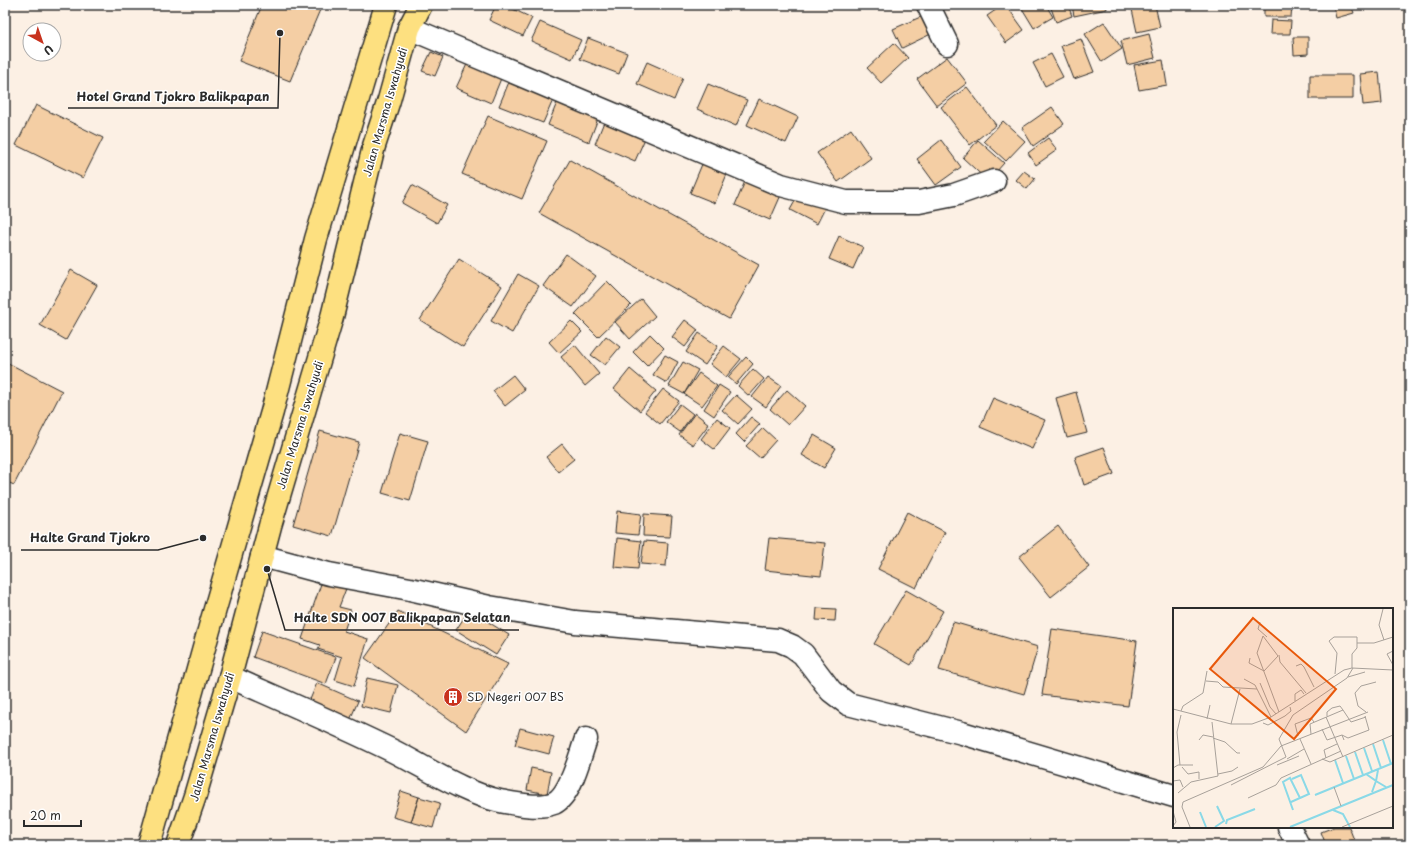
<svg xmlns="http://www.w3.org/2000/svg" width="1415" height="850" font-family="'Playpen Sans',sans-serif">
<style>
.building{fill:#f4cea4;stroke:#2b2b2b}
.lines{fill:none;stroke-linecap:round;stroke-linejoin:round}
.minor-casing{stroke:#2b2b2b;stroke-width:25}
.trunk-casing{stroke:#2b2b2b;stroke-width:25}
.minor{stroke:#fff;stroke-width:22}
.trunk{stroke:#fde080;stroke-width:22}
.labels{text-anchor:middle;stroke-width:3;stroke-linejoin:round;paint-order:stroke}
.street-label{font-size:11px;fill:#2b2b2b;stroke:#fff}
.poi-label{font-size:11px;fill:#2b2b2b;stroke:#fff;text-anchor:start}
.inset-river{fill:none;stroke:#8ad9e7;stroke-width:2}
.inset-road{fill:none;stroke:#a8a19a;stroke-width:1}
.view{fill:#e8590c;fill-opacity:0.15;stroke:#e8590c;stroke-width:2}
.inset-edge{fill:none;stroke:#2b2b2b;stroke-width:2}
.leader{fill:none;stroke:#2b2b2b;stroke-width:1.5}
.callout-dot{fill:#2b2b2b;stroke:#fff;stroke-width:1.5}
.callout-label{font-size:12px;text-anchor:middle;font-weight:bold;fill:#2b2b2b;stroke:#fff;stroke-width:3;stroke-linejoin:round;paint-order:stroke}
</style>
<rect width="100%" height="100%" fill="#fcf0e4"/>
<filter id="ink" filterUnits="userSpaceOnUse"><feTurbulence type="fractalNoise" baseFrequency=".025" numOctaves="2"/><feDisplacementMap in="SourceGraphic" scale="8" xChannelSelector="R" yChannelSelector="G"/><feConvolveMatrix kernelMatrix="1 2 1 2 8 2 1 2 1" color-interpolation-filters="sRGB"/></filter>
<g filter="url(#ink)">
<path class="building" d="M262,5h60l-32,76 -51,-20z
M496,5h8l28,13 -9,18 -34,-16z
M1003,5h3l18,25 -18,13 -19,-27z
M1020,5h26l7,12 -19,11z
M1050,5h18l4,11 -16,6z
M1072,5h34l1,4 -33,7z
M1131,5h24l5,22 -23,5z
M1264,5h28l-1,12h-27z
M1333,5h18l3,8 -18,5z
M925,15l8,18 -31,15 -9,-19z
M1271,20l20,1 -1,13h-20z
M540,22l41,18 -9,19 -41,-18z
M1104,22l18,27 -20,13 -17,-28z
M1149,34l6,24 -28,7 -6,-24z
M1293,37h15v17l-14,1z
M588,38l39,15 -8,21 -39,-15z
M1081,39l13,33 -20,7 -13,-33z
M894,43l14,15 -27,25 -14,-15z
M431,52l12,5 -8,19 -13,-5z
M1051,54l12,23 -18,9 -12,-23z
M947,57l20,26 -30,23 -20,-27z
M1163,60l4,25 -28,5 -5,-25z
M468,62l34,14 -11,27 -35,-15z
M647,62l36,16 -9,22 -37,-16z
M1379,72l3,31 -19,2 -3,-31z
M1310,75h43v24h-43z
M509,82l44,18 -10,23 -44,-17z
M708,84l39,16 -11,26 -39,-17z
M967,87l29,38 -26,20 -29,-38z
M759,99l39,18 -12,26 -39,-18z
M558,100l41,16 -10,26 -41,-17z
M36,105l67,33 -20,40 -67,-33z
M1052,107l12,17 -31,22 -11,-18z
M488,116l59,25 -25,58 -60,-25z
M606,117l41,17 -12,27 -40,-17z
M1003,121l22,20 -19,20 -22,-20z
M851,129l20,29 -33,24 -21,-29z
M1048,138l9,12 -21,15 -8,-12z
M941,140l20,27 -25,18 -19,-26z
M978,140l26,23 -16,18 -25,-23z
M705,157l25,10 -15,36 -25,-10z
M570,160l189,105 -30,54 -190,-106z
M1024,171l11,8 -8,10 -11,-9z
M746,179l35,16 -11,25 -35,-15z
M412,185l35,20 -10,18 -35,-20z
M799,194l26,14 -8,16 -27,-14z
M839,236l24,11 -10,22 -24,-10z
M566,254l30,22 -23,31 -30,-21z
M459,259l43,27 -39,61 -43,-27z
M71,270l26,15 -31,55 -26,-15z
M518,274l21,12 -27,47 -21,-12z
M607,281l24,24 -33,32 -23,-23z
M641,299l14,17 -25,23 -15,-17z
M685,320l13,10 -13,17 -13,-10z
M571,321l11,11 -23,21 -10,-11z
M699,333l19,13 -13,19 -19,-13z
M650,334l14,14 -17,18 -14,-14z
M606,336l14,11 -15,18 -14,-10z
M575,345l24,29 -14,12 -24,-29z
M724,346l17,13 -15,18 -16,-13z
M665,355l13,7 -11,21 -14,-8z
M746,357l7,7 -17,20 -8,-7z
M683,362l15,8 -14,24 -15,-8z
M8,363l54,28 -48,94 -9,-4v-44l2,-4 -2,-1v-63z
M630,369l26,22 -16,20 -26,-22z
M753,369l11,10 -15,17 -11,-10z
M699,373l18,13 -15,20 -18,-12z
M513,375l12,15 -20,16 -12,-15z
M768,377l13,9 -15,21 -14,-10z
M719,385l11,7 -16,24 -10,-7z
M663,389l16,12 -19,23 -15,-12z
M787,390l18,16 -17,19 -18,-16z
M1076,392l11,41 -20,5 -11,-40z
M736,395l16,14 -14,15 -16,-14z
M993,398l52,22 -13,29 -52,-22z
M680,404l13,10 -13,18 -14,-10z
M695,413l14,11 -16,21 -14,-10z
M751,417l9,7 -16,18 -8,-8z
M717,418l13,10 -16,21 -13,-10z
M763,428l13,12 -16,18 -14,-12z
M320,431l39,11 -27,94 -39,-11z
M400,433l28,8 -18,60 -28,-8z
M814,435l22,13 -12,20 -22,-13z
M562,444l12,15 -16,13 -12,-15z
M1104,447l10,27 -30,11 -9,-28z
M617,511l24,3 -3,21 -23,-2z
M907,512l38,20 -29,56 -38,-19z
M644,514l28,2 -2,21 -27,-1z
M1058,526l31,41 -38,30 -32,-40z
M617,538l24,3 -3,28 -24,-2z
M769,538l56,5 -4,33 -56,-6z
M644,541l24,2 -2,23 -25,-2z
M323,578l24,8 -8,21 12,3 -7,21 24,8 -14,47 -19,-6 7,-23 -24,-8 2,-4 -18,-6z
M906,590l37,21 -32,54 -37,-21z
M817,608l19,1 -1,12 -19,-1z
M469,610l40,25 -13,20 -40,-25z
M398,611l110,53 -42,67 -101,-73z
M953,622l85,25 -14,47 -85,-24z
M1052,629l85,12 -9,65 -86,-11z
M262,631l74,26 -10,27 -73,-27z
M367,678l31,7 -7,28 -30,-7z
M317,683l41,18 -8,19 -41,-18z
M520,728l34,9 -5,17 -34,-9z
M531,768l20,4 -4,22 -20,-4z
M401,791l18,6 -8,25 -18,-5z
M419,797l21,6 -7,25 -22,-6z
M1334,827h15l5,13 -14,5h-14l-5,-13z"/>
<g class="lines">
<g class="minor-casing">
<path id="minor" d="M928,5l19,39
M409,28l372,157 65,17h73l35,-7 40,-14
M262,556l67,18 81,15 79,18 86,15 203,18 14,6 11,8 28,37 17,13 114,29 212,63
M230,677c54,24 110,48 163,74 32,16 73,43 107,50 16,3 39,8 54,2 17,-8 26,-48 32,-64
M1289,827l9,18"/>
</g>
<g class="trunk-casing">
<path id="trunk" d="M149,845l60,-215 63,-218 44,-173 70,-234
M178,845l17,-49 35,-119 40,-151 62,-209 42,-171 15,-46 20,-72 12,-23"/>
</g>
<use href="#minor" class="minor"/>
<use href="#trunk" class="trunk"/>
</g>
</g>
<defs>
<g id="building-disc" transform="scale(1)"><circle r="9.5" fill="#c8321e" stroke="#fff"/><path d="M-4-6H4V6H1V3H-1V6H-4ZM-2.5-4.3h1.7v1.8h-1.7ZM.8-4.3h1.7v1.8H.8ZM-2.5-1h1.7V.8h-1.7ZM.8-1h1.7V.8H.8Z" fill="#fff"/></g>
</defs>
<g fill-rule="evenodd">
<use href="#building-disc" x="453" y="697"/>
</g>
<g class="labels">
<g class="street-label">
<text transform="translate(385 112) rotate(-74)" y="4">Jalan Marsma Iswahyudi</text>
<text transform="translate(300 425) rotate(-73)" y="4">Jalan Marsma Iswahyudi</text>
<text transform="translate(212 737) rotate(-74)" y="4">Jalan Marsma Iswahyudi</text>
</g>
<g class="poi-label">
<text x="467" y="701">SD Negeri 007 BS</text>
</g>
</g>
<g transform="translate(1173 608)">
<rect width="220" height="220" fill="#fcf0e4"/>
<path class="inset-river" d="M210,132l8,24M200,136l8,24M191,140l8,23M182,144l8,23M173,148l8,23M162,152l8,23M205,162l-2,11 10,6M193,166l10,7 -4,11M119,171l9,-4 8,19 -9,4M142,187l78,-32M118,194l9,-4 -10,-20 -7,4 10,28M160,202l10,4 7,13M27,204l6,15M53,216l1,-4 28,-11M42,219l9,-6 -7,-15M117,219l103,-42"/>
<path class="inset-road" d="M210,1l-4,16 5,15M87,14l-2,7 9,8M184,35h17l19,-6M220,43l-6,3 6,11M106,47l1,7 26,31M77,50l-1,5 15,8M123,58l5,-2 3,3 10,20M91,63l14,-15 -15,-20 -6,17 22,59M162,66l2,-21 -8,-12 5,-4h23v11l-5,6v14M175,69l17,-5M71,71l11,6 16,32M33,73l12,1 5,5 34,2M87,75l10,24 6,7M122,93v-7l6,-4 3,4M0,101l58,15h21l19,-7 73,-47 8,-2 41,2M8,103l2,-5 20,-13 4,-22M193,104l-8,-6 -3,-13 6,-7 15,-4M154,108v-4l5,-4 8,-2 3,4M153,109l17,40M34,111l3,-14M90,115l5,2 17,-9 6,-5 -1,-4M58,116l9,-35M149,121l5,11 15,-5 2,5M138,126l-1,-10 33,-14 8,12 15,-5M169,127l6,3 21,-8 -4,-14M125,128l-3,-12 16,-6 3,4M40,130l12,4 12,11h3M127,131l11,25M26,132l4,-5 10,2M153,150l-2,-8 13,-6M114,151l17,-10M149,151l8,3 63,-27M7,157l-3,-33 4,-17M104,157l22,-9M9,159l6,7 11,-2v7M0,160l5,-3h15M45,166l14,-3 6,-4M0,173l7,-1 3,7M58,177l55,-28 -7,-18 14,-24 54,-37 6,-10M161,179l7,19M5,185l13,-11 27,-6 -6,-54M75,190l28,-13 5,-7 60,-27M0,203l3,11 -3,4M17,219l-8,-20 1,-5 80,-35 18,-21 87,-34M169,219l51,-21"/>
<path class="view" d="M80,10l83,71 -42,50 -84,-70z"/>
<rect width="220" height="220" class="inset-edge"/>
</g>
<path class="leader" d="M280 33L278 108H68M203 538L158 550H21M267 569L285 630H519"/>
<g class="callout-dot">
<circle cx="280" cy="33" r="4"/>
<circle cx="203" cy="538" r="4"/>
<circle cx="267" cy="569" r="4"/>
</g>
<g class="callout-label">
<text x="173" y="101">Hotel Grand Tjokro Balikpapan</text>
<text x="90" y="542">Halte Grand Tjokro</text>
<text x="402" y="622">Halte SDN 007 Balikpapan Selatan</text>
</g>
<rect width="1415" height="850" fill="none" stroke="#fff" stroke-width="20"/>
<rect x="10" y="10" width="1395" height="830" fill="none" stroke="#2b2b2b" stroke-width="1.5" filter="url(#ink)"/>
<g transform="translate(42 42) rotate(140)"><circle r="19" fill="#ffffff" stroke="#aaaaaa"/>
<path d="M0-3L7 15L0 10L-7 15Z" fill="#c8321e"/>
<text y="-6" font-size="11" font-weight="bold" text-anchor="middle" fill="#2b2b2b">U</text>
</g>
<path d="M24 820v6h57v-6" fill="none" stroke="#2b2b2b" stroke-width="2"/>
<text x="30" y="820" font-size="12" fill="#2b2b2b" stroke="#ffffff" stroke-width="3" paint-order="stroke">20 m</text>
</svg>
